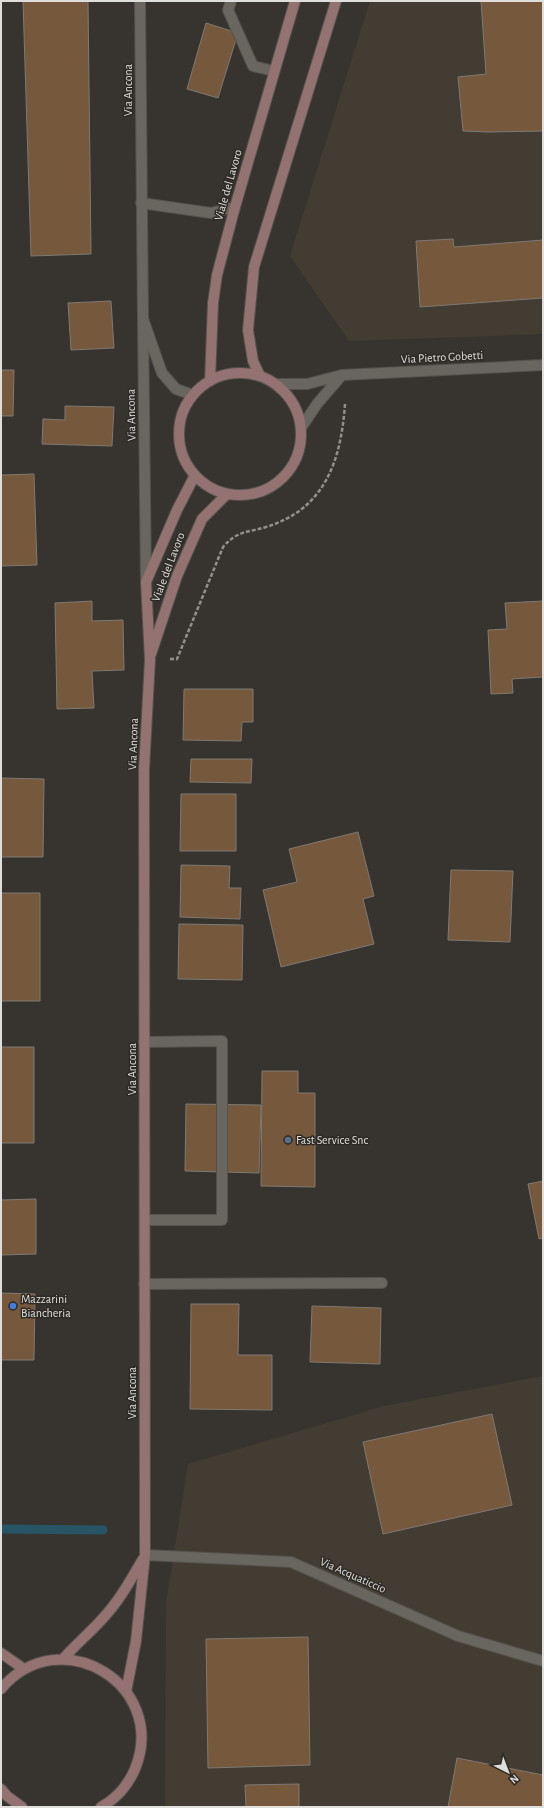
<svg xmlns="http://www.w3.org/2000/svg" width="544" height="1808" font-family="'Alegreya Sans',sans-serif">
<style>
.built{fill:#433c32}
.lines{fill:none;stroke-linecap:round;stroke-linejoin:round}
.stream{stroke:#275566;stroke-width:9}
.building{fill:#76593c;stroke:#7e7974}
.service-casing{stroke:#55524e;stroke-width:12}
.minor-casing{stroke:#55524e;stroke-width:12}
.tertiary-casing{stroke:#55524e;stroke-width:12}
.secondary-casing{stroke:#55524e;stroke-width:12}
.path{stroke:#92908c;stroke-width:2.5;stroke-dasharray:4 2;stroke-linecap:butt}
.service{stroke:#69655f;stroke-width:10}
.minor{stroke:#69655f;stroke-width:10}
.tertiary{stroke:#69655f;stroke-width:10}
.secondary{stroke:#937271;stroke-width:10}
.service-dot{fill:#5c6f8a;stroke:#2d2a25;stroke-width:1.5}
.shop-dot{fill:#3f7fe0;stroke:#2d2a25;stroke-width:1.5}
.labels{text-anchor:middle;stroke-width:3;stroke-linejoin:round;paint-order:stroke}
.street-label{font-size:12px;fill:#e0dedb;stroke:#2d2a25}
.poi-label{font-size:12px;fill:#e0dedb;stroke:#2d2a25;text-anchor:start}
</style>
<rect width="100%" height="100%" fill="#37342f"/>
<path class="built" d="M370,1h173v333l-194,7 -59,-85z
M543,1376v431h-378l1,-203 22,-140 196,-58z"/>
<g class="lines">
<path class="stream" d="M1,1529l102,1"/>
</g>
<path class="building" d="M23,1h65l3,253 -60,2z
M481,1h62v130l-55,1 -25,-1 -5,-54 28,-3z
M206,23l32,10 -20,65 -31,-9z
M453,239l1,8 89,-7v58l-123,9 -4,-66z
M111,301l3,47 -43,2 -3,-47z
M1,370h13l-1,46h-12z
M65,406l49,1 -2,39 -70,-2 1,-25 22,1z
M34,474l3,91 -36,1v-91z
M92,601v20l31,-1 1,50 -32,1 2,37 -37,1 -2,-106z
M543,601v76l-31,2 1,14 -22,1 -3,-64 19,-1 -2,-26z
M184,689h69v33h-11l-1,19 -58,-1z
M191,759h61l-1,24 -61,-1z
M1,778l43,1 -1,78h-42z
M181,794h55v57h-56z
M358,832l16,64 -11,3 11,45 -93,23 -18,-77 34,-8 -8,-33z
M181,865l49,1 -1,22h12l-1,31 -60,-2z
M451,870l62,1 -3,71 -62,-2z
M1,893h39v108h-39z
M179,924l64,1 -1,55 -64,-1z
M1,1047h33v96h-33z
M262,1071h36v22h17v94l-54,-1z
M186,1104l75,1 -2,68 -74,-2z
M543,1181v57l-4,1 -11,-55z
M36,1199v55l-35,1v-55z
M1,1293l34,1 -1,66h-33z
M191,1304h48l-1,51h34v55l-82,-1z
M312,1306l69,2 -1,56 -70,-2z
M492,1414l20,91 -129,29 -20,-92z
M308,1637l2,128 -102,3 -2,-129z
M457,1758l86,17v32h-95z
M299,1784v23h-53l-1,-22z"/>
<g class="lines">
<g class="service-casing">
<path id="service" d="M231,1l-3,9 25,56 21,5
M144,1042l78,-1v179h-77"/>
</g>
<g class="minor-casing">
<path id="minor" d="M143,323l3,259
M276,384h31l35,-9 201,-10
M301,428l16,-24 25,-29
M144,1284l238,-1
M145,1555l146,7 167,74 85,25"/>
</g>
<g class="tertiary-casing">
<path id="tertiary" d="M140,1l3,318 19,54 14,16 17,6
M141,203l70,10 24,-6"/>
</g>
<g class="secondary-casing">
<path id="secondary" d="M179 434a61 61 0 1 1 122 0a61 61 0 1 1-122 0Z
M260,376l-7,-15 -5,-31 6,-63 82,-266
M210,381l3,-78 4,-28 18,-68 60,-206
M151,654l26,-78 25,-57 25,-25
M1,1653l23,16
M63,1659c13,-15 28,-27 41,-42 16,-17 27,-38 39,-58
M1,1689c59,-70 168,-4 134,80 -7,16 -19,30 -34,38
M126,1692l10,-51 9,-86 -1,-785 6,-110 -4,-78 31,-72 18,-35
M1,1789l6,7 15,11"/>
</g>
<path class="path" d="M170,659h7l46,-112c15,-17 24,-14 43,-20 60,-18 75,-68 79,-123"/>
<use href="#service" class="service"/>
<use href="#minor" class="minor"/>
<use href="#tertiary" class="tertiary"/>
<use href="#secondary" class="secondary"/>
</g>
<circle class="service-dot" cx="288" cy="1140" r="4"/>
<circle class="shop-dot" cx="13" cy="1306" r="4"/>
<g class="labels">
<g class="street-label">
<text transform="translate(128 90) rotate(-90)" y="4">Via Ancona</text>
<text transform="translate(228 185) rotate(-74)" y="4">Viale del Lavoro</text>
<text transform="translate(442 357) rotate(-3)" y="4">Via Pietro Gobetti</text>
<text transform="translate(131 415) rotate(-91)" y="4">Via Ancona</text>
<text transform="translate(168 567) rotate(-69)" y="4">Viale del Lavoro</text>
<text transform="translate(133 744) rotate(-88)" y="4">Via Ancona</text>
<text transform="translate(132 1069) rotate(-90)" y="4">Via Ancona</text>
<text transform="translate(132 1393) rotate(-90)" y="4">Via Ancona</text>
<text transform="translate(353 1575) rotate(24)" y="4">Via Acquaticcio</text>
</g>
<g class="poi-label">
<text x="296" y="1144">Fast Service Snc</text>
<text x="21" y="1303">Mazzarini<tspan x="21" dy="14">Biancheria</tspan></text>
</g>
</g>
<rect width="544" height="1808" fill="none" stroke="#e0dedb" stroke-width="4"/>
<g transform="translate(508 1772) rotate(138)" stroke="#2d2a25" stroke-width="3" paint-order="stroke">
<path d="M0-3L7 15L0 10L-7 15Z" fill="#e0dedb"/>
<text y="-6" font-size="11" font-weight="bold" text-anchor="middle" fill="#e0dedb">N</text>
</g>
</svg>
